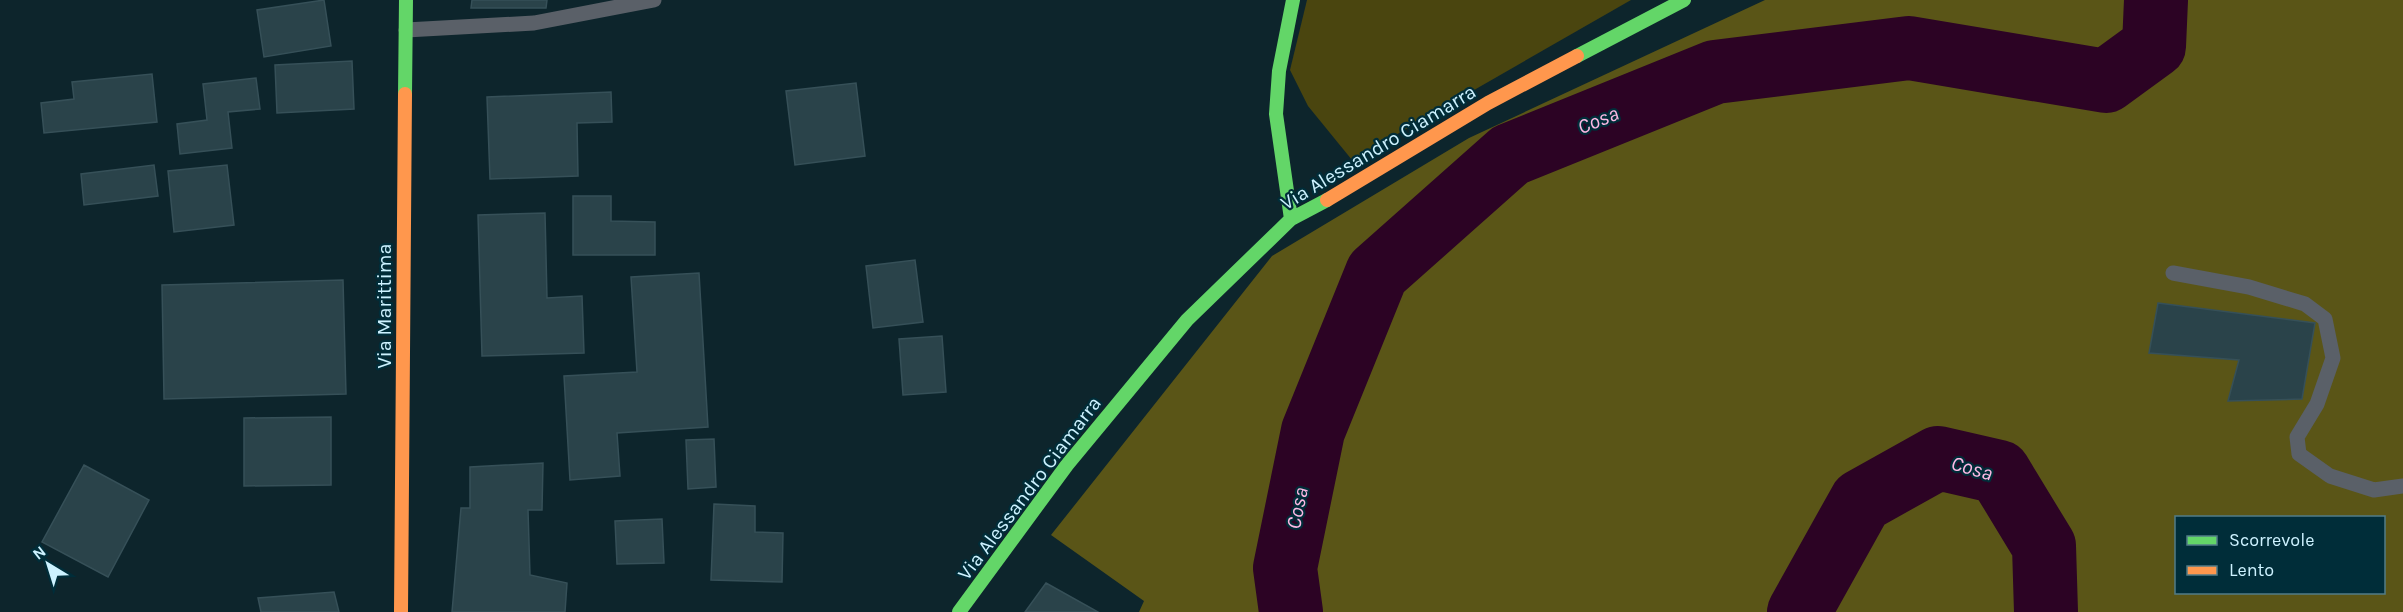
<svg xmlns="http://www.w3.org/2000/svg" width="2403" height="612" font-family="Karla,sans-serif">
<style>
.green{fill:#4a450f}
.forest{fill:#5a5517;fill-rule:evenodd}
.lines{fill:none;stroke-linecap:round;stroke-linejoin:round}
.river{stroke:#2c0324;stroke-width:64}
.building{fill:#2a434a;stroke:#365058;stroke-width:1.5}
.lane{stroke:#5a6068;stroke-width:15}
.fast{stroke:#63d668;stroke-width:14}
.slow{stroke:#ff974d;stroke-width:14}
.labels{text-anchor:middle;stroke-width:4.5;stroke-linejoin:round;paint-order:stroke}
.street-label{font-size:20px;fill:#cdf2ff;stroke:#002d39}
.water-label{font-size:21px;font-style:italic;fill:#fcb9e4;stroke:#002d39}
</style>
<rect width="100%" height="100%" fill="#0d252c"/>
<path class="green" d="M1307,0h324l-279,160 -44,-54 -18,-36z"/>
<path class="forest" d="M1765,0h638v612h-1264l5,-11 -93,-66 221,-279 197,-118zM2176,518h208v74h-208z"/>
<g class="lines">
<path class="river" d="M1291,612l-6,-44 28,-137 64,-158 133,-118 205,-83 194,-24 197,33 48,-35 2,-46
M1799,612l62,-111 77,-43 61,14 45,74 2,66"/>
</g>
<path class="building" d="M324,0l7,46 -67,11 -7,-47z
M472,0h75l-1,8h-75z
M352,61l2,48 -77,4 -2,-48z
M152,74l5,48 -113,11 -3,-30 33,-4 -2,-17z
M256,78l4,31 -32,3 4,36 -52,6 -3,-30 30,-4 -4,-36z
M856,83l9,73 -70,9 -9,-74z
M611,92l1,30 -35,1 1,53 -88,3 -3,-82z
M154,165l4,31 -74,9 -3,-31z
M227,165l7,60 -60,7 -6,-61z
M573,196h38v25l44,1v33h-82z
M545,213l2,85 35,-2 2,57 -102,3 -4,-141z
M915,260l8,62 -50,6 -7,-62z
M699,273l9,154 -91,6 3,43 -50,4 -6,-104 73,-4 -6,-95z
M343,280l3,114 -182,5 -2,-114z
M2158,303l157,20 -13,76 -74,2 11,-41 -90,-7z
M942,336l4,56 -43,3 -4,-56z
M331,417v68l-87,1v-68z
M714,439l2,48 -28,2 -2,-49z
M543,463l-1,47h-14l2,65 37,8 -2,29h-113l9,-104h9v-41z
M84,465l65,35 -41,77 -66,-35z
M714,504l41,2v26l28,1 -1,49 -71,-2z
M662,519l2,44 -47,1 -2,-43z
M1046,583l52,29h-73z
M334,592l5,20h-78l-3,-14z"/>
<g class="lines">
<path class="lane" d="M406,30l128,-7 120,-23
M2173,273l76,14 56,17 20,15 8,39 -16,46 -20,33 2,17 31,22 44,14 29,-4"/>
<path class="fast" d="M1577,56l107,-56
M405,94l1,-94
M1291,219l-15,-105 3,-43 14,-71
M959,612l108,-147 120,-145 104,-101 36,-19"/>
<path class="slow" d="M1327,200l161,-97 89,-47
M401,612l4,-518"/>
</g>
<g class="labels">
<g class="street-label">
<text transform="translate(1378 147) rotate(-31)" y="7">Via Alessandro Ciamarra</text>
<text transform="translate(384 306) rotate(-90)" y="7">Via Marittima</text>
<text transform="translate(1029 488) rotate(-53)" y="7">Via Alessandro Ciamarra</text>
</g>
<g class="water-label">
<text transform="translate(1598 120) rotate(-22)" y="7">Cosa</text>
<text transform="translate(1972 468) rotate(16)" y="7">Cosa</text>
<text transform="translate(1297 508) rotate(-79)" y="7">Cosa</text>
</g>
</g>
<rect x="2175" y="516" width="210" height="78" fill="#002d39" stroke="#527c88" stroke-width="1.5"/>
<rect x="2187" y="536" width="30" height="9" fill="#63d668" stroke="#527c88" stroke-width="1.5"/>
<text x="2229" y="546" font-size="18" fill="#cdf2ff">Scorrevole</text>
<rect x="2187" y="566" width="30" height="9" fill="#ff974d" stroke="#527c88" stroke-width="1.5"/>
<text x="2229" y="576" font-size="18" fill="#cdf2ff">Lento</text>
<g transform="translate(48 564) rotate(322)" stroke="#002d39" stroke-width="4.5" paint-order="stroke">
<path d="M0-4.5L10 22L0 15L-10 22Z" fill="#cdf2ff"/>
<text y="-9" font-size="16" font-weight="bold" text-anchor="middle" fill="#cdf2ff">N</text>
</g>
</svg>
